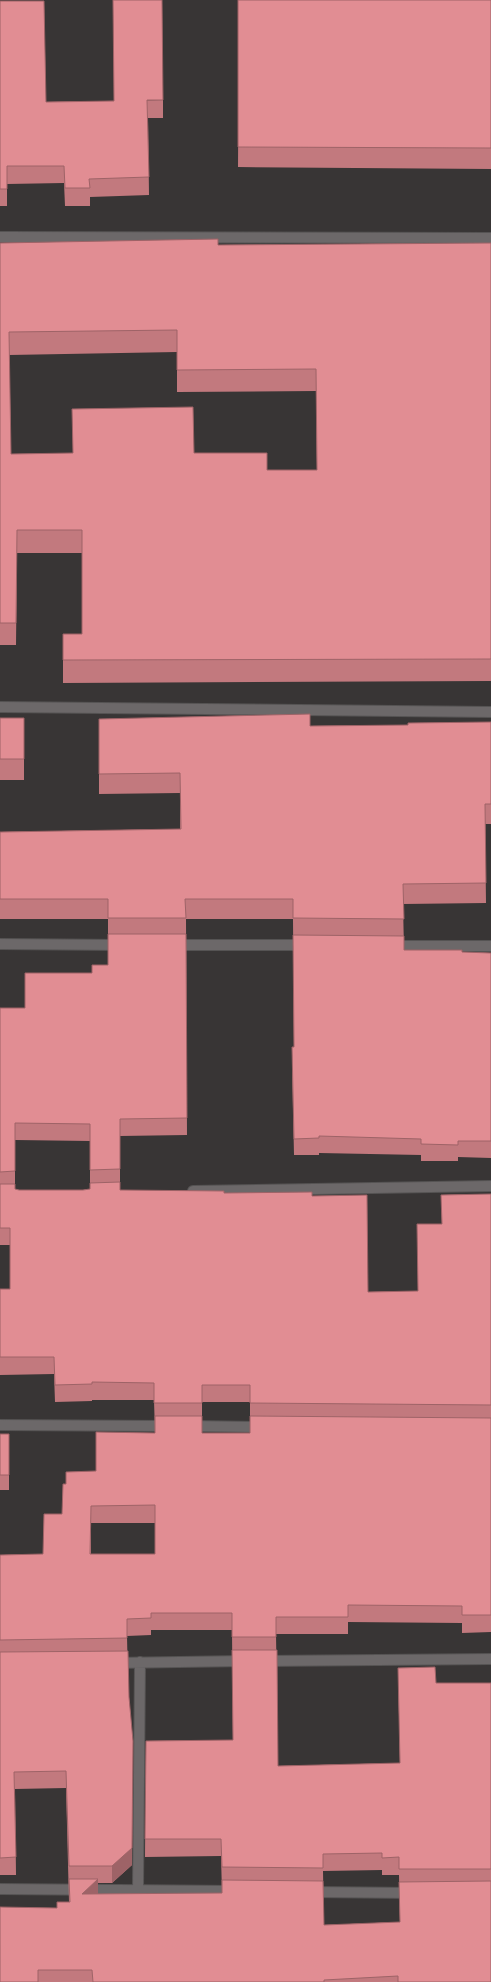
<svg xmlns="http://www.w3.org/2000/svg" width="491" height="1982" font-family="'Public Sans',sans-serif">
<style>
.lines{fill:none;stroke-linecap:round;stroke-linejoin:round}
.minor-casing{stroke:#555353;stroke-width:12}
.minor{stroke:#6c6869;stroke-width:10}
.wall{fill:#c2797e;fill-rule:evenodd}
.shaded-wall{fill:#9e6367}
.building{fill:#e18d93;stroke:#9e6367;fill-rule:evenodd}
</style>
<rect width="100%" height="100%" fill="#383535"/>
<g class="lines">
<g class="minor-casing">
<path id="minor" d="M0,237l491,1
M0,707l491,5
M0,944l122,1
M174,945h132
M392,946h99
M193,1191l298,-5
M0,1425l167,1
M189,1426l74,1
M264,1661l227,-2
M114,1663l130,-2
M0,1889l235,2
M138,1890l2,-228
M311,1892l102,1"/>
</g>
<use href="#minor" class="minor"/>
</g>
<path class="wall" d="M239,0h252v169l-253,-2z
M0,1l46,101 117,-2v18h-15l1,77 -59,2v9h-25l-1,-23 -57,1v22h-7z
M0,243l218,2 273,-2v438l-428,2v-49h19v-81h-65l-1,92h-16zM177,352v40l139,-1 1,79h-50l-73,-17 -183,1 -2,-99z
M0,718h24v62h-24z
M99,719l211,7 98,-1 83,-3v102h-6l1,79 -83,1 1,46 87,3v205l-33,-1v4h-37v-6l-102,-2v2h-25l-2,-91 2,-17 -1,-128h-107l1,216 -67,1v54l104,3 88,3 56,96 50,-1 24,-67 -1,-29 50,-1v438l-29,1v-10l-114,-1v12h-72l2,132 122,-3 -2,-95 38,15h55v299h-491l57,-74 12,-6 -3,-114 -51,1 1,86h-16v-320l43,-1 19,-40 4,-30 30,-13 59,-38 -1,-33h-62v1l-37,1 -1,-28 -54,1v-86h10v-44h-10v-237h25l83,-43v-46h-108v-87l180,-3v-36l-81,1zM15,1140l75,1v48l-7,1h-64l-4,-1zM202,1402h48v31h-48zM91,1523h64v31h-64zM151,1630h81l1,110 -87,1 -1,116 76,-1 1,37 -124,1v-11h14l20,-18 -5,-229 24,-1zM382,1870v5h17l1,47 -76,3 -1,-54z
M0,1434h9v56h-9z"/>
<path class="shaded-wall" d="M133,1741l-1,124 -20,18v-17z
M98,1879v17l-16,-2z"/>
<path class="building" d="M113,0h49l1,100h-16l2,77 -60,2 1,9h-25l-1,-22h-57v23h-7v-188h44l2,101 68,-1z
M238,0h253v148l-253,-1z
M218,239v6l273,-2v416l-428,1v-26h19v-104h-65l-1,93h-16v-380zM177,330v40l139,-1 1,101h-50v-17h-73l-1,-46 -121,2 1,44 -62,1 -2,-122z
M310,714v12l98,-1v-2l83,-1v82h-6l1,79 -83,1 1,35 -111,-1v-19h-108l1,19h-78v-19h-108v-67l181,-3 -1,-56 -81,1v-55z
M0,718h24v41h-24z
M108,934h78l1,184 -67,1v50l-30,1v-46l-75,-1v48l-15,1v-164h25v-35h67v-8h16z
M293,935l111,1v14h58v2l29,1v188h-33v4l-37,-1v-5l-102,-3v2l-25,1 -2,-92h2z
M120,1182v8l104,1v2l88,-1v4l55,-1 1,97 50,-1 -1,-67h25l-1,-29 50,-1v211l-241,-2v-18h-48v18h-48v-20l-62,-1v2l-37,1 -1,-28h-54v-68h10v-61h-10v-44h15v5l4,1h64l7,-1v-6z
M155,1416h47v17h48v-17l241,2v197h-29v-9l-114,-1v12h-72v20h-44v-24h-81v5l-24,1v19l-127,2v-85l43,-1 1,-40h18l1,-30h3v-12l30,-1v-39l59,1zM155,1505v49h-65l1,-48z
M0,1434h9v41h-9z
M232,1650h45l1,116 122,-3 -2,-95 37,-1 1,16h55v186h-92v-12l-17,1v-5l-59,1v14l-101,-1 -1,-28h-76l1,-98 87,-1z
M128,1651l1,46 4,44 -1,107 -20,18h-43l-3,-95 -52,1 2,85 -16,1v-206z
M69,1879h29l-16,15 140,-1v-13l101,1 1,44 76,-3 -1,-40 92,-1v101h-93v-6l-74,4v2h-231l-1,-12h-54v12h-38v-75l57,1v-6h13z"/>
</svg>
